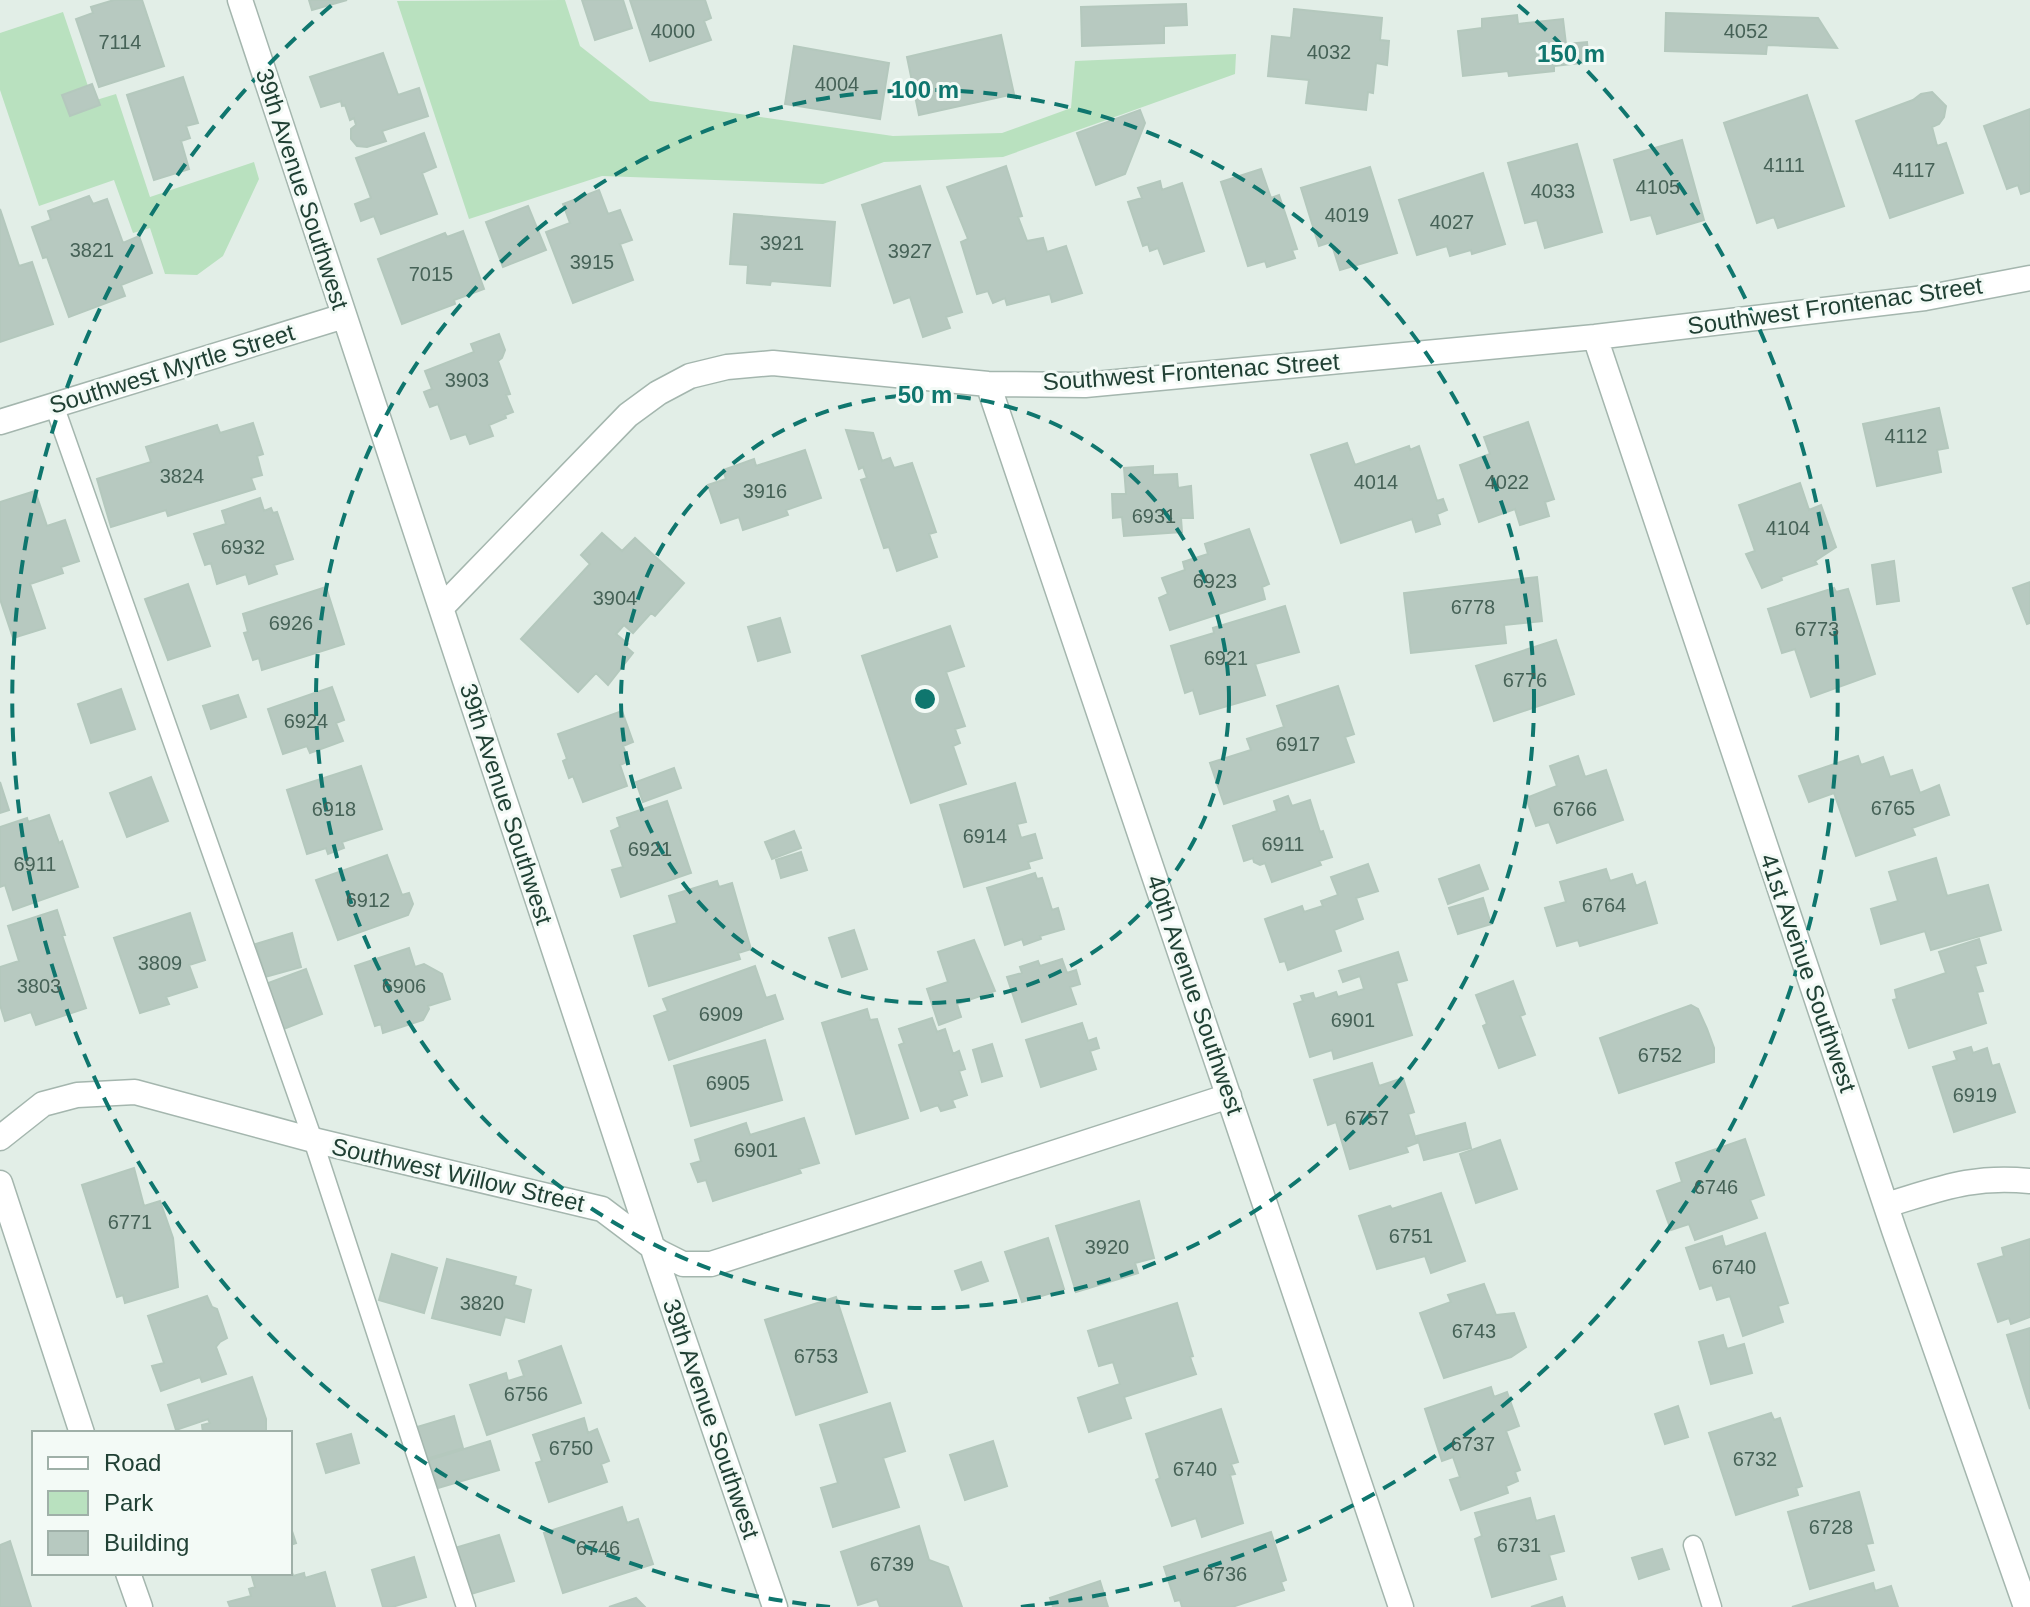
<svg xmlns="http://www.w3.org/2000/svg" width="2030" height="1607" font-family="Arial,sans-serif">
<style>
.green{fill:#b9e1bf}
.building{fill:#b7c9c0;stroke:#b4c8bd;stroke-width:2}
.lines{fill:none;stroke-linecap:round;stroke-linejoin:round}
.lane-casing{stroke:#a4b6ae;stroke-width:21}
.street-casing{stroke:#a4b6ae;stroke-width:27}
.lane{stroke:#fff;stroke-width:18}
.street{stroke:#fff;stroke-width:24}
.ring{fill:none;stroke:#0f766e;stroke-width:4;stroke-dasharray:14 10}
.labels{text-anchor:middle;stroke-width:6;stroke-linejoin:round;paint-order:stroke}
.number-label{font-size:20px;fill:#466257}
.street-label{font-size:24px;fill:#204034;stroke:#f3faf6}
.centre{fill:#0f766e;stroke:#f3faf6;stroke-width:4}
.ring-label{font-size:24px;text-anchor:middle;font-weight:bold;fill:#0f766e;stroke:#f3faf6;stroke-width:6;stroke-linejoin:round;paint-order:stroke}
</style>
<rect width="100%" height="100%" fill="#e2eee7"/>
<path class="green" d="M565,0l15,46 70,55 243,35 109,-3 69,-25 4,-47 161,-7 -1,20 -232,83 -119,5 -61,22 -221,-8 -133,43 -72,-218z
M63,12l30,89 23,-7 34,103 104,-35 5,17 -36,77 -26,19 -32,-1 -15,-46 -17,5 -19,-53 -75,26 -39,-116v-57z"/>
<path class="building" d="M114,0h28l22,66 -65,21 -23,-68 17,-6 -2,-6z
M309,0h38l-35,10z
M582,0h41l9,28 -37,12z
M630,0h75l6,18 -7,3 7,19 -61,21z
M1186,4l1,21 -23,1v17l-82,3 -1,-39z
M1294,9l88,9 -2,22 9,1 -2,24 -11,-2 -3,30 -5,-1 -2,18 -60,-7 3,-23 -41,-4 4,-40 19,2z
M1666,13l152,5 19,30 -70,-3 -1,9 -101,-3z
M1517,15l1,9 45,-5 3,25 21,-2 2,20 -35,4v5l-45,5 -1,-5 -45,5 -5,-45 24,-3v-9z
M1001,35l13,59 -95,21 -12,-58z
M794,46l95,17 -9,56 -95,-15z
M383,53l15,42 21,-7 9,28 -46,15 4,10 -19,6 -10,-1 -6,-7v-10l5,-4 -2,-7 -4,2 -5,-15 -3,1 -1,-5 -20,6 -11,-30z
M183,77l15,46 -12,3 4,12 -9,3 8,28 -35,11 -27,-85z
M92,84l8,21 -30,11 -8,-21z
M1932,92l14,14 -2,11 -5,7 -7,3 5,19 9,-3 17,50 -73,25 -34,-97 57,-21 8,-6z
M1807,95l37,111 -66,22 -4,-11 -17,6 -33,-100z
M2030,109v82l-9,3 -3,-9 -11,4 -23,-63z
M1140,110l5,13 -20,51 -29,11 -19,-52z
M424,133l12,34 -14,6 15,41 -56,20 -7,-18 -13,5 -6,-17 16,-6 -15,-40z
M1682,140l22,80 -47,14 -6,-19 -20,5 -17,-60z
M1577,144l25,88 -57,16 -8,-28 -12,3 -17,-60z
M1006,166l16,50 -4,1 9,24 16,-3 4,14 19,-6 16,47 -30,9 -2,-8 -43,11 -2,-7 -12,5 -5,-12 -11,3 -16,-52 7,-3 -21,-52z
M1370,167l27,86 -57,17 -9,-28 -12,4 -18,-58z
M1261,169l10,29 8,-3 18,54 -5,1 3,8 -28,9 -2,-6 -17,5 -27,-84z
M1483,173l22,71 -33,10 -1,-4 -21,6 -3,-10 -30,9 -18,-55z
M1160,181l2,9 20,-7 22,68 -40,13 -6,-16 -8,3 -2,-7 -5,2 -15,-44 14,-4 -4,-10z
M920,186l42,126 -16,5 4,11 -27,9 -13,-40 -16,6 -32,-98z
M599,190l9,24 12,-4 12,30 -12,4 13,36 -60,23 -27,-71 24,-9 -7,-19z
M89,196l4,8 14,-5 16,44 16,-7 13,37 -31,12 4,11 -56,21 -22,-60 -4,1 -11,-31 19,-7 -3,-9z
M528,206l18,44 -43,17 -17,-45z
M0,209l19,57 13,-4 21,62 -53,18z
M734,214l101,8 -5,64 -59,-5 -1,4 -23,-2 1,-18 -18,-1z
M463,231l21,58 -30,11 1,4 -53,20 -24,-65 67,-26 2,4z
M499,334l6,16 -3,8 -4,3 12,33 -4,1 7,17 -8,3 1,3 -17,7 4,11 -23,8 -4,-10 -15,5 -13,-35 -8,3 -6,-15 8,-3 -7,-18 49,-19 -3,-8z
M1939,408l9,40 -11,2 4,22 -64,14 -14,-62z
M1528,422l26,77 -9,3 4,14 -29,9 -5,-16 -36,13 -19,-57 30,-11 -6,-17z
M253,423l10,31 -6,2 5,19 -11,3 4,11 -87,27 -2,-6 -55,17 -14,-48 54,-17 -5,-15 71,-22 3,8z
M846,430l27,3 9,28 8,-3 4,10 18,-5 24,69 -7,2 8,23 -40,14 -8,-24 -5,1 -23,-68 6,-2 -4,-11 -4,2z
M1347,443l8,22 54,-19 1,4 9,-4 18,55 6,-2 4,11 -10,4 3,10 -24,8 -4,-13 -71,24 -30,-88z
M805,450l16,48 -35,12 2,5 -45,15 -4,-13 -18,6 -13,-38 18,-6 -3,-9 31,-11 2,7z
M1153,466v9l24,-1 1,14 13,-2 2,32h-12l1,14 -58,4 -2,-19 -9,1 -1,-24h14l-2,-26z
M1800,483l9,27 12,-5 15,42 -21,14 2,3 -36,13 1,3 -20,8 -16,-34 9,-3 -16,-46z
M35,491l12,35 18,-6 14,41 -18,6 2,6 -33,11 15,44 -32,10 -13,-39v-97z
M260,498l4,13 7,-3 2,5 4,-1 16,47 -19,6 3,9 -28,10 -3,-10 -29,10 -6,-21 -6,2 -11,-31 32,-10 -4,-13z
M1249,529l20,55 -7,3 3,12 -95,31 -11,-32 9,-4 -6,-16 23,-8 -2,-8 25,-8 -3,-10z
M602,533l20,18 13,-13 49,45 -29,33 -4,-3 -18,20 -9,-8 -8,9 12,10 -3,2 8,7 -25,32 -12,-12 -18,19 -57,-53 69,-75 -9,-9z
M1894,561l5,40 -22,3 -5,-39z
M1537,577l5,44 -38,4 2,18 -95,10 -7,-60z
M2030,582v41l-3,1 -14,-36z
M188,584l22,62 -42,14 -23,-61z
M326,587l18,57 -82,26 -3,-12 -6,2 -9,-27 4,-1 -5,-18z
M1834,588l2,4 12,-3 27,85 -64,23 -16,-48 -13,4 -14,-44z
M1285,606l14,46 -44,12 10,31 -65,19 -7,-24 -8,3 -14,-47 43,-13 -1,-5z
M780,618l10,34 -32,9 -10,-34z
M950,626l14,40 -18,6 19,54 -10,3 5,14 -7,3 13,38 -55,19 -49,-147z
M1556,640l18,54 -80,27 -18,-55z
M1338,686l16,48 -9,3 9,25 -130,42 -14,-41 41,-13 -4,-11 37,-12 -7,-21z
M332,687l12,33 -8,3 7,18 -33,12 -3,-7 -24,8 -15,-45z
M121,689l14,40 -44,14 -13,-39z
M238,695l8,22 -35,12 -8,-23z
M622,711l11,31 -10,4 6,15 -9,4 7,21 -44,16 -10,-26 -4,2 -6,-17 4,-2 -9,-25z
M1578,756l7,21 21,-7 17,50 -66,23 -8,-21 -13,4 -10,-28 31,-12 -7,-20z
M1858,756l3,9 22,-8 7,20 22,-7 8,23 19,-8 10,30 -37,13 3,7 -59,21 -22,-63 -25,9 -10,-26z
M361,766l21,63 -40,13 2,6 -16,6 -2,-6 -19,6 -20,-64z
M674,768l7,20 -38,14 -7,-20z
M151,777l17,44 -41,16 -17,-44z
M0,782l9,28 -9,3z
M1015,783l11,39 -9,2 4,14 14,-4 7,24 -14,4 2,6 -66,19 -24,-82z
M1288,796l4,10 18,-6 10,32 3,-1 9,26 -13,4 2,4 -49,17 -7,-19 -5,2 -6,-3 -1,-4 -9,3 -11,-35 44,-15 -3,-10z
M667,801l24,72 -70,24 -9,-27 11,-3 -12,-36 9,-4 -3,-9z
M49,815l10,28 3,-2 16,46 -65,23 -8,-25 -5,2v-60l27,-9 1,4z
M794,831l7,17 -29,11 -7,-17z
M801,852l6,18 -26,8 -5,-18z
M387,855l15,40 7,-2 4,11 -5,11 -70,25 -22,-60z
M1936,858l11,38 41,-11 13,45 -70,20 -6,-19 -44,13 -10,-35 27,-8 -9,-29z
M1368,864l10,27 -22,7 7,21 -29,11 7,21 -53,19 -3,-9 -5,1 -15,-43 37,-13 2,6 19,-6 -2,-5 17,-6 -7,-18z
M1479,865l9,24 -40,15 -9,-25z
M1606,869l4,12 22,-7 4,12 9,-4 12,41 -77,23 -2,-6 -21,6 -12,-38 21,-6 -6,-20z
M1035,873l2,6 5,-1 10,32 6,-2 6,21 -24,7 1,3 -17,6 -2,-6 -17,6 -18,-57z
M717,881l2,6 13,-4 19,66 -13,4 2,6 -91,27 -15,-50 43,-13 -8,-27z
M1483,898l8,26 -33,10 -9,-26z
M57,910l8,25h-3l24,73 -50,17 -5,-13 -26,9 -5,-16v-38l19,-6 -11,-35z
M190,913l15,47 -16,5 8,22 -31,10 3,7 -29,9 -26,-75z
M854,930l13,39 -25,8 -13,-39z
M292,933l9,34 -36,10 -9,-33z
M1979,939l7,24 -11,3 8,25 -6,1 9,31 -77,25 -16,-48 4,-1 -2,-9 51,-17 -7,-21z
M974,940l21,51 -38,13 4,13 -22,8 -12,-36 21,-7 -10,-30z
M409,948l6,19 9,-3 18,10 8,25 -22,7 1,3 -6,11 -40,13 -2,-9 -6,2 -20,-60z
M1398,952l9,28 -11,3 16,52 -78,24 -2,-9 -22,7 -16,-53 9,-3 -2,-5 12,-3 2,6 21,-7 2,5 26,-8 -4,-13 -17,6 -4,-11z
M1062,959l5,14 9,-3 4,14 -10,3 6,17 -54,18 -15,-45 15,-4 -2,-6 18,-6 2,5z
M755,966l11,32 9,-3 8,24 -114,41 -15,-44 14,-5 -5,-12z
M306,969l16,45 -46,18 -16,-46z
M1513,981l12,33 -5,2 15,39 -36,13 -16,-42 4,-2 -11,-29z
M1691,1005l7,4 9,20 7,19v14l-95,31 -19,-55z
M867,1009l3,11 7,-1 31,99 -52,16 -34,-111z
M932,1018l5,14 8,-3 8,25 6,-3 6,18 -6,2 8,24 -15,5 3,7 -14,4 -3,-6 -17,6 -22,-66 5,-2 -5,-14z
M1082,1023l6,18 8,-3 3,10 -9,3 6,18 -55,18 -15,-47z
M765,1040l17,60 -91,26 -17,-60z
M992,1044l10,32 -20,6 -9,-32z
M1971,1047l2,6 14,-5 5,18 7,-2 16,48 -61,20 -21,-65 24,-7 -3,-8z
M1372,1063l7,23 24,-8 11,34 -6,2 9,29 -11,4 2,5 -58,17 -14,-47 -8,3 -14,-45z
M804,1118l15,45 -20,6 2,4 -88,28 -7,-21 -8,2 -7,-18 10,-3 -6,-21 51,-17 4,12z
M1465,1123l6,25 -47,12 -7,-24z
M1745,1139l19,56 -14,5 7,18 -62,22 -6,-16 -18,6 -14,-39 25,-9 -6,-19z
M1500,1140l17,49 -41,14 -16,-49z
M134,1168l10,38 16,-5 13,37 5,49 -53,16 -2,-8 -6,2 -35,-112z
M1441,1193l24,68 -34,12 -6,-17 -48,13 -18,-53 31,-10 2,3z
M1139,1201l15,57 -19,5 3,10 -62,19 -20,-66z
M1765,1233l23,70 -10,3 5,16 -40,14 -13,-40 -13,4 -5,-15 -12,4 -14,-41 36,-12 3,11z
M1048,1238l16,51 -42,13 -17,-50z
M2030,1239v78l-19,7 -2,-6 -11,4 -20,-58 26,-8 -2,-8z
M392,1254l45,14 -13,45 -45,-13z
M447,1259l69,18 -2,8 17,5 -7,32 -19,-5 -5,18 -68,-17z
M981,1262l7,19 -26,9 -7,-19z
M1484,1284l12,31 18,-2 12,34 -15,10 -67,21 -24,-65 31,-11 -3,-7z
M207,1296l5,11 5,2 10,29 -7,4 -4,5 10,27 -24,8 -2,-5 -39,14 -9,-25 12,-3 -16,-47z
M836,1297l31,95 -71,23 -31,-95z
M1177,1303l16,53 -3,1 6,17 -72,23 7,21 -42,14 -11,-34 42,-14 -7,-22 -14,4 -11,-35z
M2030,1328v81l-23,-74z
M1723,1335l4,14 17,-5 8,29 -41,11 -12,-42z
M561,1346l20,57 -94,32 -17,-50 36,-12 2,8 16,-5 -5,-15z
M252,1377l14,42v14h-63l-1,-8 8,-2 -2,-4 -32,11 -8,-25z
M1491,1387l3,10 13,-5 12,34 -13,5 14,39 -5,2 3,9 -12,5 2,7 -47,17 -11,-30 10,-3 -7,-20 -11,4 -17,-52z
M890,1403l15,48 -22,7 16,49 -66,20 -12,-39 17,-5 -18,-58z
M1678,1406l10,31 -23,7 -10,-30z
M1221,1409l17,53 -7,2 4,10 -5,1 13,48 -41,14 -6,-19 -24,8 -16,-46 4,-2 -14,-44z
M1771,1413l3,7 6,-2 22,68 -6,2 2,7 -62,20 -27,-82z
M454,1416l9,32 -40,12 -9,-32z
M584,1418l4,15 9,-4 12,32 -8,3 6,18 -58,20 -13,-39 6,-2 -9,-26z
M351,1434l8,29 -33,10 -9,-29z
M490,1441l9,29 -61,18 -9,-28z
M993,1441l14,45 -42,14 -15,-45z
M1859,1492l14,51 -7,1 8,26 -64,19 -22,-77z
M1530,1498l6,23 18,-5 10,35 -15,4 7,24 -64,18 -17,-58 7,-3 -7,-23z
M622,1507l5,16 11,-4 15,45 -90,29 -19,-60z
M290,1525l6,18 -6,2z
M919,1526l10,34 19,7 14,40h-82l-3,-8 -19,6 -17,-53z
M1271,1532l15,48 -5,2 3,8 -52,17h-50l-2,-7 -5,1 -11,-34z
M499,1535l15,46 -43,13 -16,-46z
M10,1541l21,66h-31v-62z
M1662,1549l7,20 -30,10 -7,-21z
M414,1557l12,40 -34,10h-9l-11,-37z
M290,1565l3,11 11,-3 1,5 20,-6 10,35h-105l-2,-5 23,-6 -2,-7 6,-2 -4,-14h39z
M1100,1581l8,26h-55l-3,-9z
M1873,1583l2,8 16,-5 7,21h-106z
M1562,1597l3,10h-34z
M636,1598l9,9h-36z"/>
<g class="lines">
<g class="lane-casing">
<path id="lane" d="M54,405l259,735 153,467
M1693,1545l19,62"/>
</g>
<g class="street-casing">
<path id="street" d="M240,0l415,1255 120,352
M1595,337l299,893 132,377
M988,384l413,1223
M0,422l344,-106
M442,607l186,-192 30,-22 32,-17 37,-9 46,-4 215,21 97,1 510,-48 330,-39 105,-20
M0,1138l43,-34 34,-9 58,-3 178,48 289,69 57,43 24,12h28l518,-168
M0,1183l82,250
M1886,1205c54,-16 86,-30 144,-24
M128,1573l12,34"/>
</g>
<use href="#lane" class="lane"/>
<use href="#street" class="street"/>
</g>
<g class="ring">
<circle cx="925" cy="699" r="304"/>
<circle cx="925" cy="699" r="609"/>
<path d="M830 1607A913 913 0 0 1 332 5M1518 5A913 913 0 0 1 1020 1607"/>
</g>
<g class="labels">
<g class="number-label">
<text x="673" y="38">4000</text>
<text x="1746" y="38">4052</text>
<text x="120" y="49">7114</text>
<text x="1329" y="59">4032</text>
<text x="837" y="91">4004</text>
<text x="1784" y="172">4111</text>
<text x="1914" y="177">4117</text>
<text x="1658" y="194">4105</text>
<text x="1553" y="198">4033</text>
<text x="1347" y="222">4019</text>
<text x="1452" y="229">4027</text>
<text x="782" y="250">3921</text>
<text x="92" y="257">3821</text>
<text x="910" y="258">3927</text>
<text x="592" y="269">3915</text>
<text x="431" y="281">7015</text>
<text x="467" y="387">3903</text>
<text x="1906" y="443">4112</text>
<text x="182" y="483">3824</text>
<text x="1376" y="489">4014</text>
<text x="1507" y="489">4022</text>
<text x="765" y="498">3916</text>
<text x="1154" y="523">6931</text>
<text x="1788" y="535">4104</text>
<text x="243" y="554">6932</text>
<text x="1215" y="588">6923</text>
<text x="615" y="605">3904</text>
<text x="1473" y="614">6778</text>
<text x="291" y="630">6926</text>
<text x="1817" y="636">6773</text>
<text x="1226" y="665">6921</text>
<text x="1525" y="687">6776</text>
<text x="306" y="728">6924</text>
<text x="1298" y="751">6917</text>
<text x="1893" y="815">6765</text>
<text x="334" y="816">6918</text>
<text x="1575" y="816">6766</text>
<text x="985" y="843">6914</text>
<text x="1283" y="851">6911</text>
<text x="650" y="856">6921</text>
<text x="35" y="871">6911</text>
<text x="368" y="907">6912</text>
<text x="1604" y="912">6764</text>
<text x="160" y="970">3809</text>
<text x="39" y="993">3803</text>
<text x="404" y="993">6906</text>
<text x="721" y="1021">6909</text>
<text x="1353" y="1027">6901</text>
<text x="1660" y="1062">6752</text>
<text x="728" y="1090">6905</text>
<text x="1975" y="1102">6919</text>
<text x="1367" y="1125">6757</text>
<text x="756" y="1157">6901</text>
<text x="1716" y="1194">6746</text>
<text x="130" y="1229">6771</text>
<text x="1411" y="1243">6751</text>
<text x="1107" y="1254">3920</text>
<text x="1734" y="1274">6740</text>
<text x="482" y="1310">3820</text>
<text x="1474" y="1338">6743</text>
<text x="816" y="1363">6753</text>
<text x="526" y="1401">6756</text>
<text x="1473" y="1451">6737</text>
<text x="571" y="1455">6750</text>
<text x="1755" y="1466">6732</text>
<text x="1195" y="1476">6740</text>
<text x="1831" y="1534">6728</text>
<text x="1519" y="1552">6731</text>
<text x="598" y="1555">6746</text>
<text x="892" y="1571">6739</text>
<text x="1225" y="1581">6736</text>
</g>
<g class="street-label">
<text transform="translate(302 189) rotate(72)" y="8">39th Avenue Southwest</text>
<text transform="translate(1835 306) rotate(-8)" y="8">Southwest Frontenac Street</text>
<text transform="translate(172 369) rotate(-17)" y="8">Southwest Myrtle Street</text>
<text transform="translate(1191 372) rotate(-4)" y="8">Southwest Frontenac Street</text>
<text transform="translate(506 804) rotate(72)" y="8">39th Avenue Southwest</text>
<text transform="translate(1808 973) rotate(71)" y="8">41st Avenue Southwest</text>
<text transform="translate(1195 995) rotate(71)" y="8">40th Avenue Southwest</text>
<text transform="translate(458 1175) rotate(13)" y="8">Southwest Willow Street</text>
<text transform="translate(711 1419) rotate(71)" y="8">39th Avenue Southwest</text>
</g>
</g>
<circle cx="925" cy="699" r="12" class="centre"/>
<g class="ring-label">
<text x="1571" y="62">150 m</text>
<text x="925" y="98">100 m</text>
<text x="925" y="403">50 m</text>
</g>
<rect x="32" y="1431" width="260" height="144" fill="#f3faf6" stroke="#9fb0a8" stroke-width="2"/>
<rect x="48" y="1457" width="40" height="12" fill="#ffffff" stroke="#9fb0a8" stroke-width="2"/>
<text x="104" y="1471" font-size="24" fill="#204034">Road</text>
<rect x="48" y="1491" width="40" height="24" fill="#b9e1bf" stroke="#9fb0a8" stroke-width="2"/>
<text x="104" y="1511" font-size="24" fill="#204034">Park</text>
<rect x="48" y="1531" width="40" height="24" fill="#b7c9c0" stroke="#9fb0a8" stroke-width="2"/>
<text x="104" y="1551" font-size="24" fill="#204034">Building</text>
</svg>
